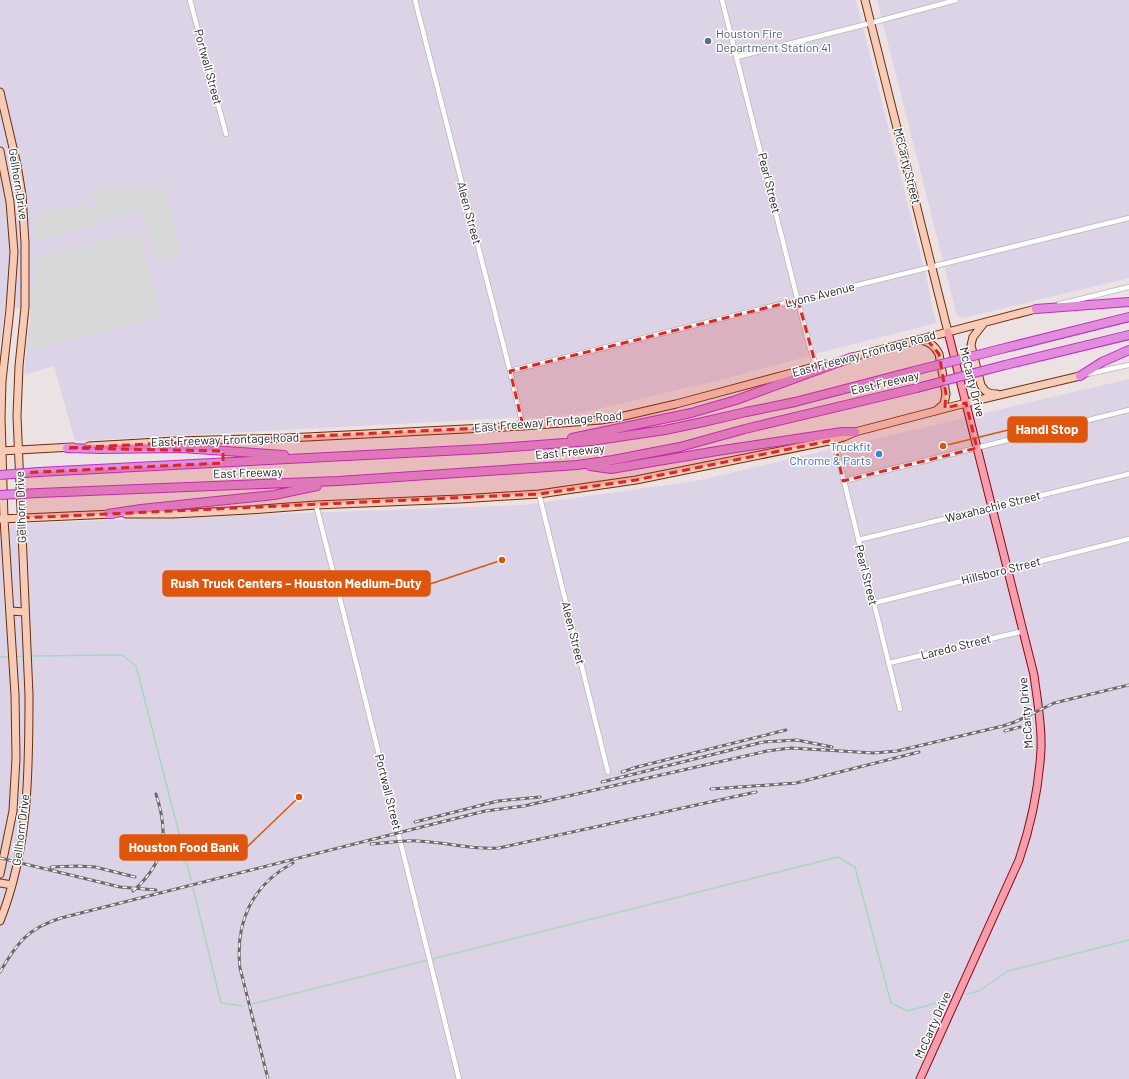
<svg xmlns="http://www.w3.org/2000/svg" width="1129" height="1079" font-family="Barlow,sans-serif">
<style>
.industrial{fill:#dcd4e6}
.parking{fill:#d8d8d8}
.lines{fill:none;stroke-linecap:round;stroke-linejoin:round}
.stream{stroke:#a4d9be;stroke-width:1.5}
.minor-casing{stroke:#b5b5b5;stroke-width:6}
.secondary-casing{stroke:#6c2e0a;stroke-width:9}
.primary-casing{stroke:#8d0712;stroke-width:9}
.motorway-casing{stroke:#c02cce;stroke-width:10}
.minor{stroke:#fff;stroke-width:4.5}
.secondary{stroke:#f6cbb8;stroke-width:7}
.primary{stroke:#f79eae;stroke-width:7}
.motorway{stroke:#e18ddc;stroke-width:8}
.rail-casing{stroke:#6a6a6a;stroke-width:3}
.rail{stroke:#fff;stroke-width:1.5;stroke-dasharray:4.5;stroke-linecap:butt}
.motorway-bridge-casing{stroke:#c02cce;stroke-width:10;stroke-linecap:butt}
.motorway-bridge{stroke:#e18ddc;stroke-width:8}
.marked{fill:#d62828;fill-opacity:0.2;stroke:#d62828;stroke-width:3;stroke-dasharray:8 5;stroke-linejoin:round}
.service-dot{fill:#5c6f8a;stroke:#fff;stroke-width:1.5}
.shop-dot{fill:#3f7fe0;stroke:#fff;stroke-width:1.5}
.labels{text-anchor:middle;stroke-width:3;stroke-linejoin:round;paint-order:stroke}
.service-label{font-size:12px;fill:#4e5e75;stroke:#fff;text-anchor:start}
.street-label{font-size:12px;fill:#1c1c1c;stroke:#fff}
.shop-label{font-size:12px;fill:#366cbe;stroke:#fff;text-anchor:end}
.leader{fill:none;stroke:#de560d;stroke-width:1.5}
.callout-dot{fill:#de560d;stroke:#fff;stroke-width:1.5}
.callout{fill:#de560d;stroke:#de560d;stroke-width:1.5}
.callout-label{font-size:13px;text-anchor:middle;font-weight:bold;fill:#fff}
</style>
<rect width="100%" height="100%" fill="#ede2e3"/>
<path class="industrial" d="M0,0h856l70,276 10,47 -117,30 -13,4 -78,21 -147,35 -42,6 -12,-2 -452,24 -21,-75 -30,9 7,-66 -26,-2 -5,38z
M877,0h252v278l-166,40 -6,-2z
M1129,379v700h-1129v-554l32,-2 491,-18 173,-24z"/>
<path class="parking" d="M90,190h75l15,64 -23,6 -13,-49 -44,12z
M83,203l9,4 5,19 -60,15 -3,-26z
M139,232l22,85 -135,34 11,-93z"/>
<g class="lines">
<path class="stream" d="M30,656l92,-1 14,11 55,214
M0,657h11
M14,657l11,-1
M193,888l28,115 22,3
M967,994l12,-3 29,-20 121,-31
M253,1004l585,-147 17,10 36,136 17,8 42,-12"/>
<g class="minor-casing">
<path id="minor" d="M190,0l36,134
M415,0l95,371 13,55
M722,0l87,345 7,21
M737,57l134,-34 85,-23
M1059,304l10,-2 60,-15
M510,371l619,-153
M1087,374l42,-9
M834,440l66,269
M843,481l286,-71
M539,494l69,278
M316,505l41,161 102,413
M858,540l271,-66
M874,603l255,-64
M889,663l135,-32"/>
</g>
<g class="secondary-casing">
<path id="secondary" d="M865,0l83,332
M0,92l17,73 5,30 3,48v64l-6,59 -2,50 12,279c0,76 0,154 -29,226
M0,151l10,51 4,50 -4,57 -8,72 -1,36 3,102 11,176 1,63 -3,53 -13,63
M984,323l-11,14 -2,8 10,40c4,7 7,9 16,9
M920,340c9,1 15,6 19,14l7,40 -2,10 -7,6
M849,358l187,-49
M89,446l87,-5 111,-3 236,-12 78,-6 23,-4 52,-12 149,-40
M0,451l73,-4
M126,514h47l76,-4 67,-5 144,-6 79,-5 97,-14 198,-40 10,-3 11,-5 111,-29 114,-27
M0,519l114,-5
M10,611l15,1
M0,883l12,2"/>
</g>
<g class="primary-casing">
<path id="primary" d="M920,1079l99,-219c12,-35 20,-74 22,-111 1,-25 -4,-50 -7,-74l-86,-343"/>
</g>
<g class="motorway-casing">
<path id="motorway" d="M1036,309l93,-7
M1001,349l128,-32
M1005,365l124,-30
M1080,376l22,-14 27,-12
M572,438l119,-25 45,-13 117,-43
M67,448l35,1 79,-1 103,7
M590,466l21,3 112,-19 119,-18h13
M39,472l444,-23 108,-8 74,-11 38,-8 43,-10 49,-10 119,-31
M39,493l299,-12 239,-16 36,-5 67,-13 65,-18 172,-41
M108,514l33,-5 133,-14 43,-9"/>
</g>
<use href="#minor" class="minor"/>
<use href="#secondary" class="secondary"/>
<use href="#primary" class="primary"/>
<use href="#motorway" class="motorway"/>
<g class="rail-casing">
<path id="rail" d="M1005,731l15,-4
M622,772l15,-5 149,-37
M602,782l161,-40 34,-2 35,7
M711,789l85,-6 123,-31
M415,822l83,-21 42,-4
M371,844c16,-1 32,-4 47,-3 28,1 54,9 81,7l257,-56
M0,858l120,29 36,3
M51,867l26,-1 18,1 40,10
M133,891c33,-29 36,-57 23,-97
M0,972c17,-29 28,-44 61,-54l424,-107 39,-5 243,-55 24,-3 83,5 23,-2 106,-25 12,-4 39,-19 75,-18
M268,1079l-28,-111c-5,-46 12,-83 53,-105"/>
</g>
<use href="#rail" class="rail"/>
<g class="motorway-bridge-casing">
<path id="motorway-bridge" d="M914,371l87,-22
M917,388l88,-23
M0,475l39,-3
M0,495l39,-2"/>
</g>
<use href="#motorway-bridge" class="motorway-bridge"/>
</g>
<path class="marked" d="M798,300l18,66 99,-26 14,2 10,12 7,40 -1,14 21,-5 11,45 -134,33 -9,-41 -198,40 -97,14 -518,24 -2,-45 204,-10v-12l-156,-3 456,-22 -13,-55z"/>
<circle class="service-dot" cx="708" cy="41" r="4"/>
<circle class="shop-dot" cx="879" cy="454" r="4"/>
<g class="labels">
<g class="service-label">
<text x="716" y="38">Houston Fire<tspan x="716" dy="14">Department Station 41</tspan></text>
</g>
<g class="street-label">
<text transform="translate(208 67) rotate(75)" y="4">Portwall Street</text>
<text transform="translate(907 166) rotate(76)" y="4">McCarty Street</text>
<text transform="translate(769 183) rotate(76)" y="4">Pearl Street</text>
<text transform="translate(18 184) rotate(81)" y="4">Gellhorn Drive</text>
<text transform="translate(469 213) rotate(75)" y="4">Aleen Street</text>
<text transform="translate(820 295) rotate(-14)" y="4">Lyons Avenue</text>
<text transform="translate(864 354) rotate(-15)" y="4">East Freeway Frontage Road</text>
<text transform="translate(972 382) rotate(76)" y="4">McCarty Drive</text>
<text transform="translate(885 383) rotate(-13)" y="4">East Freeway</text>
<text transform="translate(548 422) rotate(-5)" y="4">East Freeway Frontage Road</text>
<text transform="translate(225 440) rotate(-2)" y="4">East Freeway Frontage Road</text>
<text transform="translate(570 452) rotate(-6)" y="4">East Freeway</text>
<text transform="translate(248 473) rotate(-2)" y="4">East Freeway</text>
<text transform="translate(21 507) rotate(-92)" y="4">Gellhorn Drive</text>
<text transform="translate(993 507) rotate(-14)" y="4">Waxahachie Street</text>
<text transform="translate(1001 571) rotate(-14)" y="4">Hillsboro Street</text>
<text transform="translate(866 575) rotate(76)" y="4">Pearl Street</text>
<text transform="translate(573 633) rotate(76)" y="4">Aleen Street</text>
<text transform="translate(956 647) rotate(-14)" y="4">Laredo Street</text>
<text transform="translate(1026 713) rotate(-95)" y="4">McCarty Drive</text>
<text transform="translate(388 792) rotate(76)" y="4">Portwall Street</text>
<text transform="translate(21 830) rotate(-83)" y="4">Gellhorn Drive</text>
<text transform="translate(933 1025) rotate(-66)" y="4">McCarty Drive</text>
</g>
<g class="shop-label">
<text x="871" y="451">Truckfit<tspan x="871" dy="14">Chrome &amp; Parts</tspan></text>
</g>
</g>
<path class="leader" d="M943 446L1008 430M502 560L430 584M299 797L247 847"/>
<g class="callout-dot">
<circle cx="943" cy="446" r="4"/>
<circle cx="502" cy="560" r="4"/>
<circle cx="299" cy="797" r="4"/>
</g>
<g class="callout">
<rect x="1008" y="417" width="79" height="25" rx="4"/>
<rect x="163" y="571" width="267" height="25" rx="4"/>
<rect x="120" y="835" width="127" height="25" rx="4"/>
</g>
<g class="callout-label">
<text x="1047" y="434">Handi Stop</text>
<text x="296" y="588">Rush Truck Centers – Houston Medium-Duty</text>
<text x="184" y="852">Houston Food Bank</text>
</g>
</svg>
